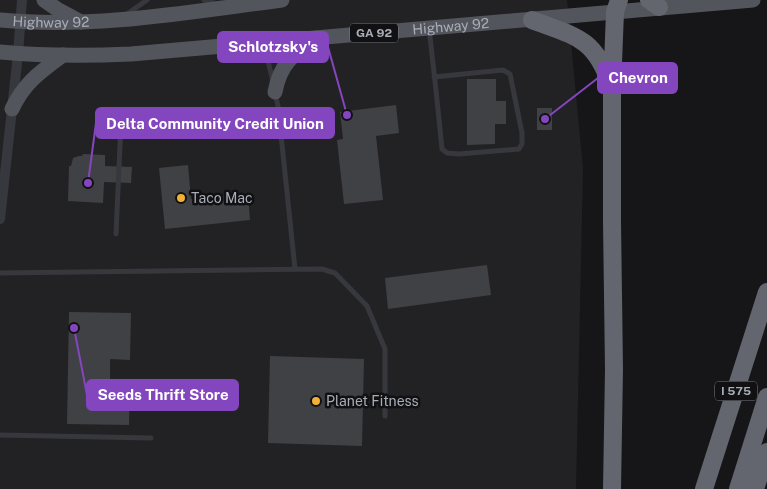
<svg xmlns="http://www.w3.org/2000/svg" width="767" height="489" font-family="'Public Sans',sans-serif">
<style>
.built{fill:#222225}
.building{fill:#404145}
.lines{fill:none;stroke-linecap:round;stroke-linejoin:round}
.lane{stroke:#37383d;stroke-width:5}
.street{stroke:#37383d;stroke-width:10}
.primary{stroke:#53555c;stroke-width:15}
.highway{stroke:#63666e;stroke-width:18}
.poi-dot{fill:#f2b134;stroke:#111113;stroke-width:2}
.labels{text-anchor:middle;stroke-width:5;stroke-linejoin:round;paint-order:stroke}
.shield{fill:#111113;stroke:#7b7e86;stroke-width:1}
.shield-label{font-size:12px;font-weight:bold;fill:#a8adb8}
.street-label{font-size:14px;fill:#a8adb8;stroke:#111113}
.poi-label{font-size:14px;fill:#a8adb8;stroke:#111113;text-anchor:start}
.leader{fill:none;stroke:#8446be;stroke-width:2}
.callout-dot{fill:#8446be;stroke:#111113;stroke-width:2}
.callout{fill:#8446be;stroke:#8446be;stroke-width:2}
.callout-label{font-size:15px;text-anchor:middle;font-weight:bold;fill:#fff}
</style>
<rect width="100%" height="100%" fill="#161618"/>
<path class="built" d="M0,0h567l16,169 -7,320h-576z"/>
<path class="building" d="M467,79h29v22h10v23h-11v20l-28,1z
M396,105l3,28 -23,3 7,64 -39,4 -7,-64 6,-1 -3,-27z
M537,108h15v22h-15z
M83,154l22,1v11l27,1 -1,16 -27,-1 -1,21 -35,-2 1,-35h2l2,-8 6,-2h3z
M188,165l3,34 57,-5 2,26 -85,9 -6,-61z
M487,265l4,30 -103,14 -3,-31z
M69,312l62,1 -1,47 -20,-1v21h20l-1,45 -62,-1z
M270,356l94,3 -2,87 -94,-3z"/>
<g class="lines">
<path class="lane" d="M204,0l13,4
M127,14l20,-14
M429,29c5,40 9,80 13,120l5,4 12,1 60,-5 3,-5v-11l-12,-59 -7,-4 -69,7
M264,44l9,38
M275,93l3,13 17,163
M116,234l5,-111
M0,273l322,-4 13,4 32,33 18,43v67
M0,435l151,3"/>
<path class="street" d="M0,219l18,-165 4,-54"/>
<g class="primary">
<path d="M44,0l13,9 24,13"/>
<path id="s1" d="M0,20c94,9 189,-8 282,-20"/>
<path id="s2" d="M0,52c44,4 88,4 131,2l622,-54"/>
<path d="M275,92c5,-28 18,-38 42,-54"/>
<path d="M12,109c12,-26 28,-37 51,-54"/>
</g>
<path class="highway" d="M649,0l10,7
M532,20c42,16 62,17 78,63
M612,489l2,-120 -2,-148v-132l3,-77 4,-12
M704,489l63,-197
M738,489l29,-92
M755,489l12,-37"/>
</g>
<g class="poi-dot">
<circle cx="181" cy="198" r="5"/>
<circle cx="316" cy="401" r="5"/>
</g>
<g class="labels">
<g class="shield">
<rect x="350" y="23.5" width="48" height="19" rx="4"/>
<rect x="715" y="381.5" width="42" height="19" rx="4"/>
</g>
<g class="shield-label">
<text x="374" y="37">GA 92</text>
<text x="736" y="395">I 575</text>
</g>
<g class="street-label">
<text dy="5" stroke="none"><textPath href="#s1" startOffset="51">Highway 92</textPath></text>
<text dy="5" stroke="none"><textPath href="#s2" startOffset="452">Highway 92</textPath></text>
</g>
<g class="poi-label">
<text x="191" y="203">Taco Mac</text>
<text x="326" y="406">Planet Fitness</text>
</g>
</g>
<path class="leader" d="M347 115L328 47M545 119L598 78M88 183L96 123M74 328L87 395"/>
<g class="callout-dot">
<circle cx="347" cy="115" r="5"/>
<circle cx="545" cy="119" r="5"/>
<circle cx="88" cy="183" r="5"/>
<circle cx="74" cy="328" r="5"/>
</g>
<g class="callout">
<rect x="218" y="32" width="110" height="30" rx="5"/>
<rect x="598" y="63" width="79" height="30" rx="5"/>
<rect x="96" y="108" width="238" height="30" rx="5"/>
<rect x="87" y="380" width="151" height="30" rx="5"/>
</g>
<g class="callout-label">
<text x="273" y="52">Schlotzsky's</text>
<text x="638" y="83">Chevron</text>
<text x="215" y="129">Delta Community Credit Union</text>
<text x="163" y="400">Seeds Thrift Store</text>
</g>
</svg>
